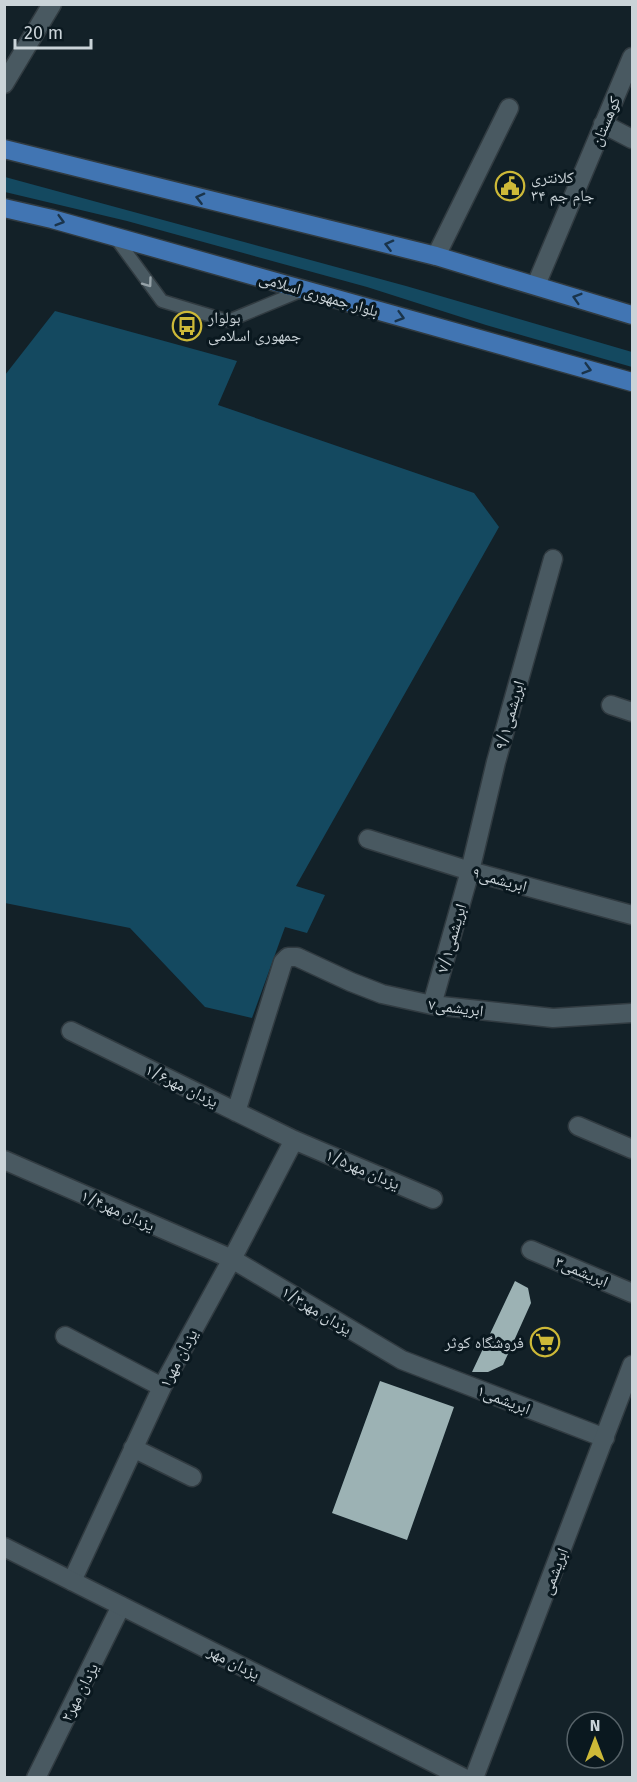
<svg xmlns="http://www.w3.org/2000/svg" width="637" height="1782" font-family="'Fira Sans','Noto Naskh Arabic',sans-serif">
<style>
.green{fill:#144960}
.building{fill:#9cb2b4}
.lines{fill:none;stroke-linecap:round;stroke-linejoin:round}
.service-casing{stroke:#313b41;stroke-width:15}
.minor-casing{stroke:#313b41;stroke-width:21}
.tertiary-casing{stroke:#313b41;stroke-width:21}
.secondary-casing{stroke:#313b41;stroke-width:21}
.primary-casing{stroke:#313b41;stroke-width:21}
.service{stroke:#495961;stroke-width:12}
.minor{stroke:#495961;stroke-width:18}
.tertiary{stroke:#495961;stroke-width:18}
.secondary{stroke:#495961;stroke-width:18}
.primary{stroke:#4175b3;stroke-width:18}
.oneway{stroke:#1a344b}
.oneway2{stroke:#96a2a8}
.labels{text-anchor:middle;stroke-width:6;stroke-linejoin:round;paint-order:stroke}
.street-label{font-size:16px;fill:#cad3d8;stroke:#0a181f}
.poi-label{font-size:16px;fill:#cad3d8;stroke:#0a181f;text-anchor:start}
</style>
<rect width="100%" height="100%" fill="#132128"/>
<path class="green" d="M5,177l401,109 226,66v15l-146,-42 -119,-38 -240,-66 -122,-29z
M55,311l182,50 -19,44 256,88 25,34 -203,359 29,9 -18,38 -22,-6 -33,91 -47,-11 -75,-79 -125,-25v-528z"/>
<path class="building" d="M515,1281l13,7 3,15 -28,62 -15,7h-16z
M380,1381l74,26 -47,133 -75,-27z"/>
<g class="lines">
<g class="service-casing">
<path id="service" d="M115,237l47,64 66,20 75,-31"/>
</g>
<g class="minor-casing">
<path id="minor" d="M4,84l48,-80
M603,124l29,15
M436,256l73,-148
M536,285l96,-228
M611,705l21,7
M368,839l102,32 162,44
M432,1005l38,-134 26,-109 57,-203
M71,1031l223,109 139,59
M236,1112l47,-150 5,-5h9l54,25 31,12 50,11 121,13 79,-5
M578,1126l54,23
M4,1160l228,99 170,101 203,78
M531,1250l101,43
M65,1336l97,51
M133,1448l59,29
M72,1581l90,-194 70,-128 62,-119
M36,1778l85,-172"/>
</g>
<g class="tertiary-casing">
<path id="tertiary" d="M4,1547l460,231"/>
</g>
<g class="secondary-casing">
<path id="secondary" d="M474,1778l158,-413"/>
</g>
<g class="primary-casing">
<path id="primary" d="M4,149l432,107 196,59
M4,208l48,11 580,163"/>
</g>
<use href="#service" class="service"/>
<use href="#minor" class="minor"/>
<use href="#tertiary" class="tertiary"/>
<use href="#secondary" class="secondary"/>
<use href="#primary" class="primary"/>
</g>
<defs><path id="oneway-chevron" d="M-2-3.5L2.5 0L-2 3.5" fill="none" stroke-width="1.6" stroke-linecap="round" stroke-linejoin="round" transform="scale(1.5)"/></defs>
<g class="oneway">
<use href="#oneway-chevron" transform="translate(200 198) rotate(-166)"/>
<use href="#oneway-chevron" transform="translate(60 221) rotate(16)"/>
<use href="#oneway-chevron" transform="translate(389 245) rotate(-166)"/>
<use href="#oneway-chevron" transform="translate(577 298) rotate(-163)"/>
<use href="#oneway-chevron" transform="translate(400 317) rotate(16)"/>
<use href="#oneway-chevron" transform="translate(587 369) rotate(16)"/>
</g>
<use class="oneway2" href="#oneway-chevron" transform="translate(148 283) rotate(54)"/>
<defs>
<g id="civic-ring" transform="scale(1.5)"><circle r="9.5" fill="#0a181f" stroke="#cdb938" stroke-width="1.5"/><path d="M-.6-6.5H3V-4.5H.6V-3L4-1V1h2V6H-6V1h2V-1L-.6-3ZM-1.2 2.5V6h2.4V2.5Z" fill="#cdb938"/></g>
<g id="bus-ring" transform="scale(1.5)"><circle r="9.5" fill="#0a181f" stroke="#cdb938" stroke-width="1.5"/><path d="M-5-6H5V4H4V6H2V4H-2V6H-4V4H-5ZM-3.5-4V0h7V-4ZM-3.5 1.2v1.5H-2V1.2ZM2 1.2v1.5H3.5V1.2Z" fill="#cdb938"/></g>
<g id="supermarket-ring" transform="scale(1.5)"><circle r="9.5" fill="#0a181f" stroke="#cdb938" stroke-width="1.5"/><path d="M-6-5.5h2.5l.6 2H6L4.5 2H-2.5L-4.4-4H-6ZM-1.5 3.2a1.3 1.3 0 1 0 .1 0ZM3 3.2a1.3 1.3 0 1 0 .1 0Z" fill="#cdb938"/></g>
</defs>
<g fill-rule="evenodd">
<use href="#civic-ring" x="510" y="186"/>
<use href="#bus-ring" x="187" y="326"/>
<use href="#supermarket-ring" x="545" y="1342"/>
</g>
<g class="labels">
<g class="street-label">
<text transform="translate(605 121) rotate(-67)" y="6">کوهستان</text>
<text transform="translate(319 294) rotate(16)" y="6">بلوار جمهوری اسلامی</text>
<text transform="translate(509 715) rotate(-74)" y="6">۹/۱ابریشمی</text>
<text transform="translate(500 879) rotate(15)" y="6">ابریشمی۹</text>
<text transform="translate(451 938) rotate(-74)" y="6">ابریشمی۷/۱</text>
<text transform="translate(456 1007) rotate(7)" y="6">ابریشمی۷</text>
<text transform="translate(182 1085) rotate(26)" y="6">۱/۶یزدان مهر</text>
<text transform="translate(363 1169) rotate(23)" y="6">۱/۵یزدان مهر</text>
<text transform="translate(118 1210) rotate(24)" y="6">۱/۴یزدان مهر</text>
<text transform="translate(582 1271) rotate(23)" y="6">ابریشمی۳</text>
<text transform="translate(317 1310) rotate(31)" y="6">۱/۳یزدان مهر</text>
<text transform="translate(178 1358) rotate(-62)" y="6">یزدان مهر۱</text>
<text transform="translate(504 1399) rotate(21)" y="6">ابریشمی۱</text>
<text transform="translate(554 1571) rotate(-69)" y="6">ابریشمی</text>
<text transform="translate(234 1662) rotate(27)" y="6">یزدان مهر</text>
<text transform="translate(79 1692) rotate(-63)" y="6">یزدان مهر۲</text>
</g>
<g class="poi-label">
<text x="531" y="183">کلانتری<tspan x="531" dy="18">۳۴ جام جم</tspan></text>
<text x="208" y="323">بولوار<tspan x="208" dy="18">جمهوری اسلامی</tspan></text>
<text x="524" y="1348" text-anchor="end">فروشگاه کوثر</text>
</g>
</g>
<rect width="637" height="1782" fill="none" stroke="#cad3d8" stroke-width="12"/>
<g transform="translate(595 1740)"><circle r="28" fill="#0a181f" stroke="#576369" stroke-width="1.5"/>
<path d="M0-4.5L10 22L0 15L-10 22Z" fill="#cdb938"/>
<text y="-9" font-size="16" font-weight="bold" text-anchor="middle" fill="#cad3d8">N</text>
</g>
<path d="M15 39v9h76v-9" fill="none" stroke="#cad3d8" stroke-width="3"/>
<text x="24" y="39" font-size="18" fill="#cad3d8" stroke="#0a181f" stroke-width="4.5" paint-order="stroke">20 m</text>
</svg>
